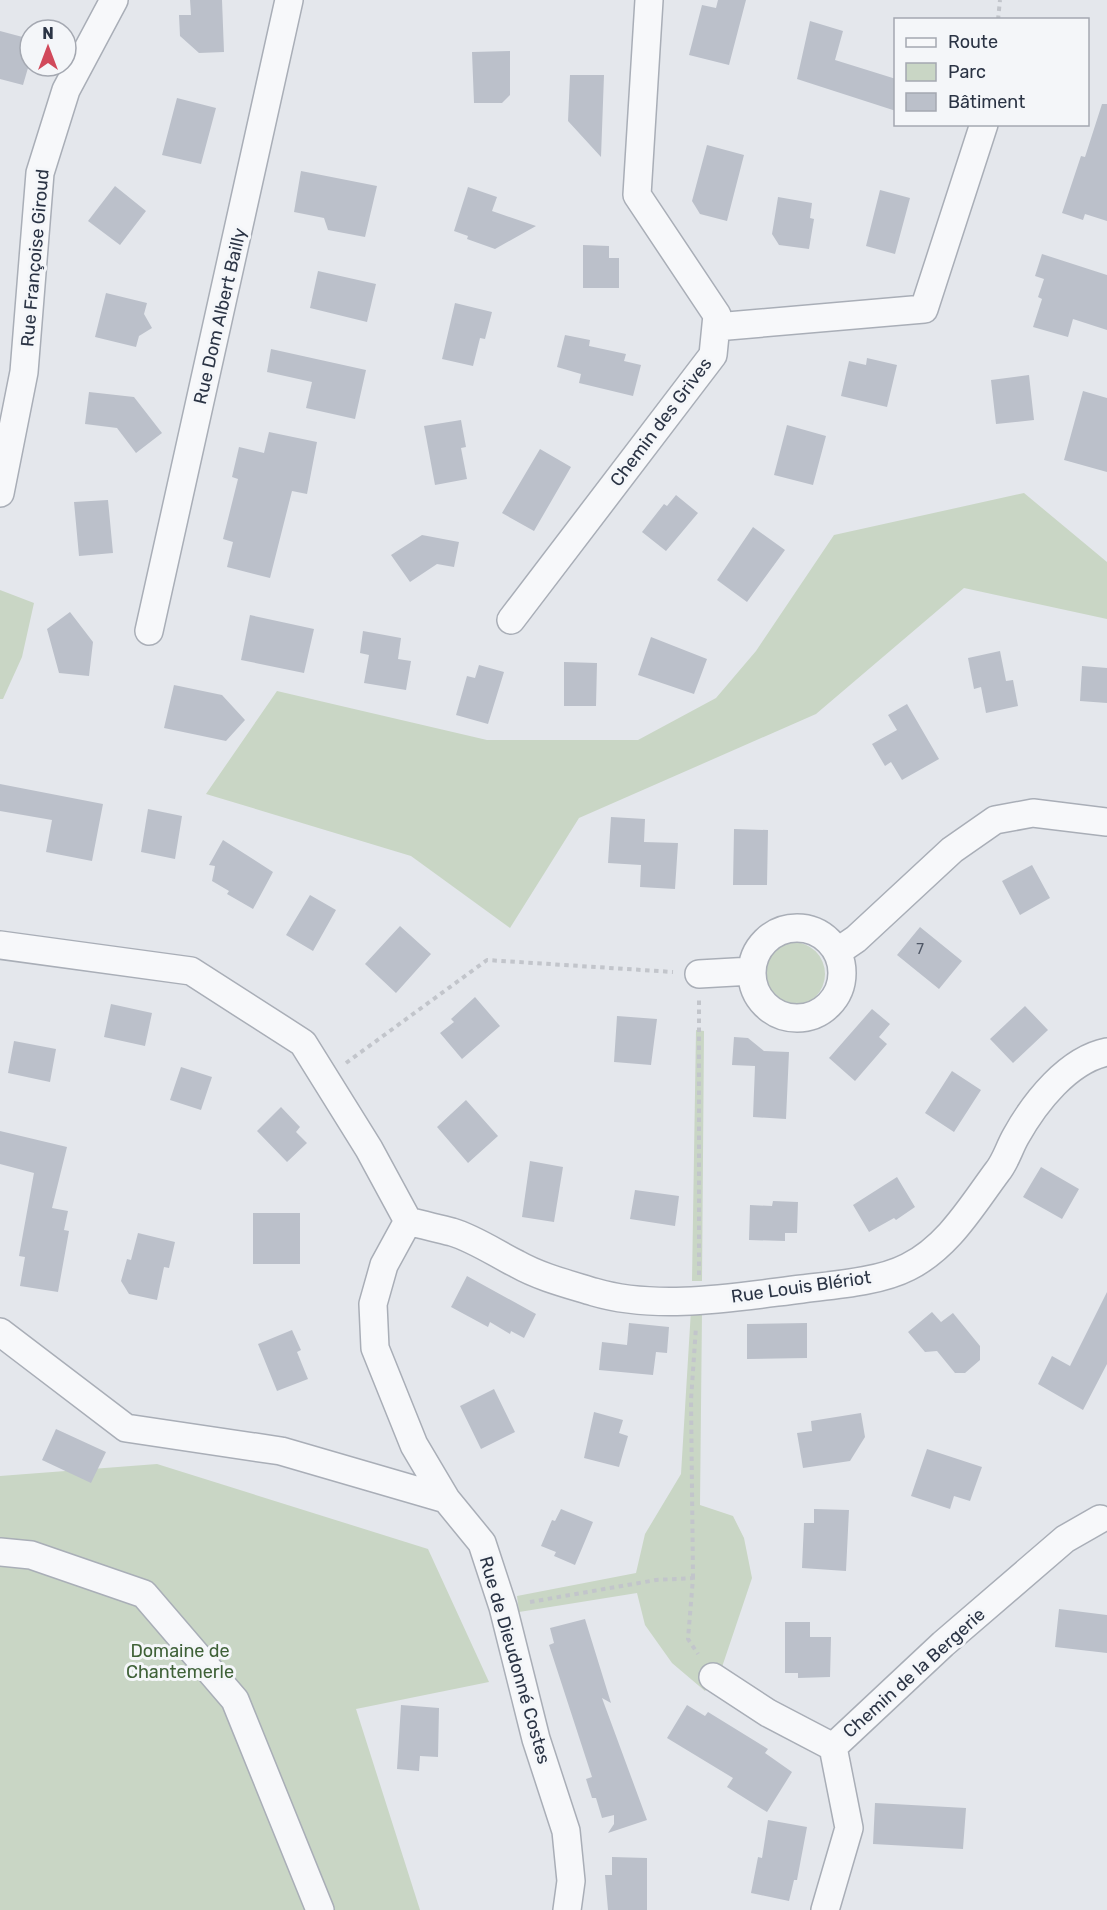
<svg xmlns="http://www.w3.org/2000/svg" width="1107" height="1910" font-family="Rubik,sans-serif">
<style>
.green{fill:#c9d6c5}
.building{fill:#bbc0ca}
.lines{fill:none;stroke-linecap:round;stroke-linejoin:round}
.minor-casing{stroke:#a9aeb7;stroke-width:30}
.path{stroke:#c2c5cb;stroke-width:4;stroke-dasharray:4.5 4.5;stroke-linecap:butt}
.minor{stroke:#f7f8fa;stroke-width:27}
.labels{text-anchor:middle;stroke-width:6;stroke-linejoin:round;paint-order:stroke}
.number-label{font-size:15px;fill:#4f5766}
.street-label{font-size:18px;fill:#2b3445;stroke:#f4f6f9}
.park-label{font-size:18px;fill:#3f6138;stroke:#f4f6f9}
</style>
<rect width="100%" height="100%" fill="#e4e7ec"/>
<path class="green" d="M1024,493l83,69v57l-143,-31 -148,126 -237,104 -69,110 -99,-72 -205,-62 71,-103 210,49h151l78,-42 40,-47 78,-116z
M0,590l34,13 -12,54 -19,42h-3z
M761 974a32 32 0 1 1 64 0a32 32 0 1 1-64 0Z
M696,1030l8,1 -2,250h-10z
M691,1310l11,1 -2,194 33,11 11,22 8,40 -30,89 -17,24 -33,-28 -27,-38 -8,-32 -118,19 -2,-16 119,-23 9,-39 36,-60z
M157,1464l271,85 61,133 -133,27 64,201h-420v-434z"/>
<path class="building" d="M190,0h32l2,52 -25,1 -19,-17 -1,-21h12z
M718,0h28l-17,65 -40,-10 13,-50 14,3z
M810,21l33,10 -8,29 61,19v32l-99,-32z
M0,31l30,8v22l-7,24 -23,-6z
M510,51v44l-8,8h-28l-2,-51z
M570,75h34l-3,82 -33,-36z
M177,98l39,10 -15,56 -39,-9z
M1102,104h5v117l-22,-7 -2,6 -21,-7 19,-57 4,1z
M707,145l37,10 -17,66 -27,-7 -8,-13z
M301,171l76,15 -12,51 -37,-7 -4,-12 -30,-6z
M115,186l31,25 -26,34 -32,-24z
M468,187l29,10 -5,14 44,15 -41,23 -28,-10 1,-3 -14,-5z
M880,190l30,8 -15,56 -29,-8z
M778,197l34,6 -2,15 4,1 -5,30 -30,-4 -7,-11z
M583,245l26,1v12h10v30h-36z
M1042,254l65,21v55l-34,-11 -5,18 -35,-10 9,-28 -4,-2 6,-18 -9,-3z
M318,271l58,13 -9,38 -57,-14z
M106,293l41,10 -3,11 8,14 -13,8 -3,11 -41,-10z
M455,303l37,9 -7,27 -5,-1 -7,28 -31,-7z
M565,335l25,5 -1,6 37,8 -2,7 17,4 -8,31 -54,-13 2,-9 -24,-7z
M271,349l95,21 -11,49 -49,-11 6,-26 -45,-10z
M867,358l30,7 -10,42 -46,-11 8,-35 17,4z
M1029,375l5,45 -38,4 -5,-44z
M1083,391l24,7v74l-43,-12z
M89,392l45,5 28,36 -26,20 -19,-25 -32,-4z
M461,420l5,27 -5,1 6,31 -32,6 -11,-59z
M787,425l39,11 -13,49 -39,-10z
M269,432l48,10 -10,52 -15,-3 -22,87 -43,-11 6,-25 -10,-3 15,-60 -6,-2 7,-30 25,6z
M540,449l31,18 -37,64 -32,-18z
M676,495l22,18 -32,38 -24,-19 22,-28 3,2z
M108,500l5,53 -34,3 -5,-54z
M753,527l32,23 -38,52 -30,-22z
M422,535l37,7 -5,25 -17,-3 -27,18 -19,-27z
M70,612l23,30 -4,34 -30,-3 -12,-44z
M250,615l64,14 -10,44 -63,-13z
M363,631l38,7 -3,21 13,2 -5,29 -42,-7 5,-28 -9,-2z
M651,637l56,22 -13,35 -56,-19z
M1000,651l6,30 7,-1 5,26 -32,7 -5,-26 -7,2 -6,-31z
M564,662l33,1 -1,43h-32z
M479,665l25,7 -16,52 -32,-9 11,-39 8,2z
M1082,666l25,2v35l-27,-2z
M174,685l48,10 23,25 -19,21 -62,-13z
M907,704l32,55 -37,21 -11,-18 -6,4 -13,-22 25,-14 -9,-15z
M0,784l103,20 -11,57 -46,-9 6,-32 -52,-9z
M148,809l34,7 -7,43 -34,-7z
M611,817l34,2 -1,23 34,1 -3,46 -35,-2 1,-22 -33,-2z
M734,829l34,1 -1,55h-34z
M223,840l50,32 -20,37 -26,-15 2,-3 -17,-10 3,-15 -6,-1z
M1032,865l18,33 -30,17 -18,-34z
M310,895l26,15 -23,41 -27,-16z
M400,926l31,28 -35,39 -31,-29z
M920,927l42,34 -23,28 -42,-34z
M475,997l25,29 -38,33 -22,-26 14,-11 -3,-3z
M111,1004l41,9 -7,33 -41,-9z
M1025,1006l23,24 -35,33 -23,-24z
M872,1009l18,15 -11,13 8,7 -32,37 -26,-23z
M617,1016l40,3 -6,46 -37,-3z
M734,1037l14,1 16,13 25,1 -3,67 -33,-2 2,-51 -23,-1z
M14,1041l42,8 -6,33 -42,-9z
M181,1067l31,10 -11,33 -31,-10z
M952,1071l29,19 -27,42 -29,-19z
M466,1100l32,36 -30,27 -31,-36z
M281,1107l19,20 -4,5 11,11 -20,19 -30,-31z
M0,1131l67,16 -15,61 16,3 -4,19 5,1 -11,61 -38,-6 5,-29 -6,-1 15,-83 -34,-9z
M530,1161l33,6 -9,55 -32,-5z
M1041,1167l38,22 -17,30 -39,-22z
M897,1177l18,30 -19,13 -2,-2 -25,14 -16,-27z
M635,1190l44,6 -4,30 -45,-7z
M773,1201l25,1 -1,31h-12v8l-36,-1 1,-35 22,1z
M253,1213h47v51h-47z
M138,1233l37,9 -6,26 -5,-1 -7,33 -28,-6 -8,-13 6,-22 4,1z
M467,1276l69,38 -12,24 -13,-7 -1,3 -20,-12 -2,5 -37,-20z
M1107,1292v72l-24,46 -45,-26 14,-28 18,10z
M932,1312l9,10 12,-9 27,33v14l-15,13h-10l-18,-22 -12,1 -17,-20z
M629,1323l40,4 -2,26 -11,-1 -3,23 -54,-5 3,-28 25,3z
M807,1323v35l-60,1v-35z
M292,1330l9,20 -4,2 11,27 -31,12 -19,-47z
M494,1389l21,43 -34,17 -21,-43z
M594,1412l29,8 -4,13 9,3 -9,31 -35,-9z
M861,1413l4,24 -15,24 -47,7 -6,-35 15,-2 -1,-10z
M56,1429l50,23 -15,31 -49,-23z
M927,1449l55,18 -12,34 -16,-5 -4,13 -39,-13z
M561,1509l32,13 -18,43 -21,-9 2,-4 -15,-6 11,-26 3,1z
M814,1509l35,1 -3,61 -44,-3 2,-45h10z
M1059,1609l48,6v38l-52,-6z
M585,1619l26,84 -9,-5 45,122 -39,13 6,-9v-9l-12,3 -6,-20h-4l-6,-19 6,-2 -43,-132 5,-2 -4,-15z
M785,1622h25v15h21l-1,40 -32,1v-5h-13z
M401,1705l38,3 -1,49 -18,-1 -1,15 -22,-2z
M687,1705l18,11 3,-4 60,37 -3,4 27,19 -25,40 -40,-25 6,-9 -66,-40z
M875,1803l91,5 -3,41 -90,-5z
M768,1820l39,7 -10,53h-3l-5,21 -38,-8 7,-36 4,1z
M612,1857l35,1v52h-39l-3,-35h7z"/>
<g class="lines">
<g class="minor-casing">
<path id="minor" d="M716,327l208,-18 60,-185
M0,493l24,-121 16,-199 26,-83 48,-90
M511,620l202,-265 4,-40 -80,-120 12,-195
M149,631l140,-631
M752 973a45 45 0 1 1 90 0a45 45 0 1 1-90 0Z
M0,945l191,26 112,72 66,106 39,72 -24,44 -11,39 2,44 39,97 32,54 36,44 21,64 33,132 30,92 5,50 -4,29
M837,952l19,-13 96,-89 43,-30 38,-7 74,9
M699,974l53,-3
M408,1221c14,4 29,7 44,11 23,7 43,21 65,32 23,13 51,20 77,28 64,19 142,5 208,-3 32,-4 77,-7 106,-22 40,-20 63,-60 89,-95 9,-11 12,-24 19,-36 19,-34 52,-76 91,-84
M0,1332l126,96 155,23 165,48
M0,1552l31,3 113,39 91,106 85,210
M713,1677l55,36 65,34
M825,1910l24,-82 -16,-81 110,-103 122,-105 35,-20"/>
</g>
<path class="path" d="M998,20l2,-20
M346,1063l141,-103 186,12
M699,1275v-275
M693,1578l-2,-178 5,-73
M530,1602l126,-22 37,-2 -5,61 10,15"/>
<use href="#minor" class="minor"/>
</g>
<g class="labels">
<g class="number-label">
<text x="920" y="954">7</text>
</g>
<g class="street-label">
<text transform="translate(35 258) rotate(-85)" y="6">Rue Françoise Giroud</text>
<text transform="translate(220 316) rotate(-77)" y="6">Rue Dom Albert Bailly</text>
<text transform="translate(661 422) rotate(-53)" y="6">Chemin des Grives</text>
<text transform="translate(801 1287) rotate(-8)" y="6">Rue Louis Blériot</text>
<text transform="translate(515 1660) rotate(74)" y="6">Rue de Dieudonné Costes</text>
<text transform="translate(914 1673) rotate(-42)" y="6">Chemin de la Bergerie</text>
</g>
<g class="park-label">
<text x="180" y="1657">Domaine de<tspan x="180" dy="21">Chantemerle</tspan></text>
</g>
</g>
<rect x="894" y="18" width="195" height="108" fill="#f4f6f9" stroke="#a4a8b1" stroke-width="1.5"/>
<rect x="906" y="38" width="30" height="9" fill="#f7f8fa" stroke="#a4a8b1" stroke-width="1.5"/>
<text x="948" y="48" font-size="18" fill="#2b3445">Route</text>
<rect x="906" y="63" width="30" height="18" fill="#c9d6c5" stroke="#a4a8b1" stroke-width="1.5"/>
<text x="948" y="78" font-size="18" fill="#2b3445">Parc</text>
<rect x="906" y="93" width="30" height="18" fill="#bbc0ca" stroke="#a4a8b1" stroke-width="1.5"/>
<text x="948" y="108" font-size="18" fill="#2b3445">Bâtiment</text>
<g transform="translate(48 48)"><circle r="28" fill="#f4f6f9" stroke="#a4a8b1" stroke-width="1.5"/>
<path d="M0-4.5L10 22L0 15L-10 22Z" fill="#d1495b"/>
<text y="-9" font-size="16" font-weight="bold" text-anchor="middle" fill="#2b3445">N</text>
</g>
</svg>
